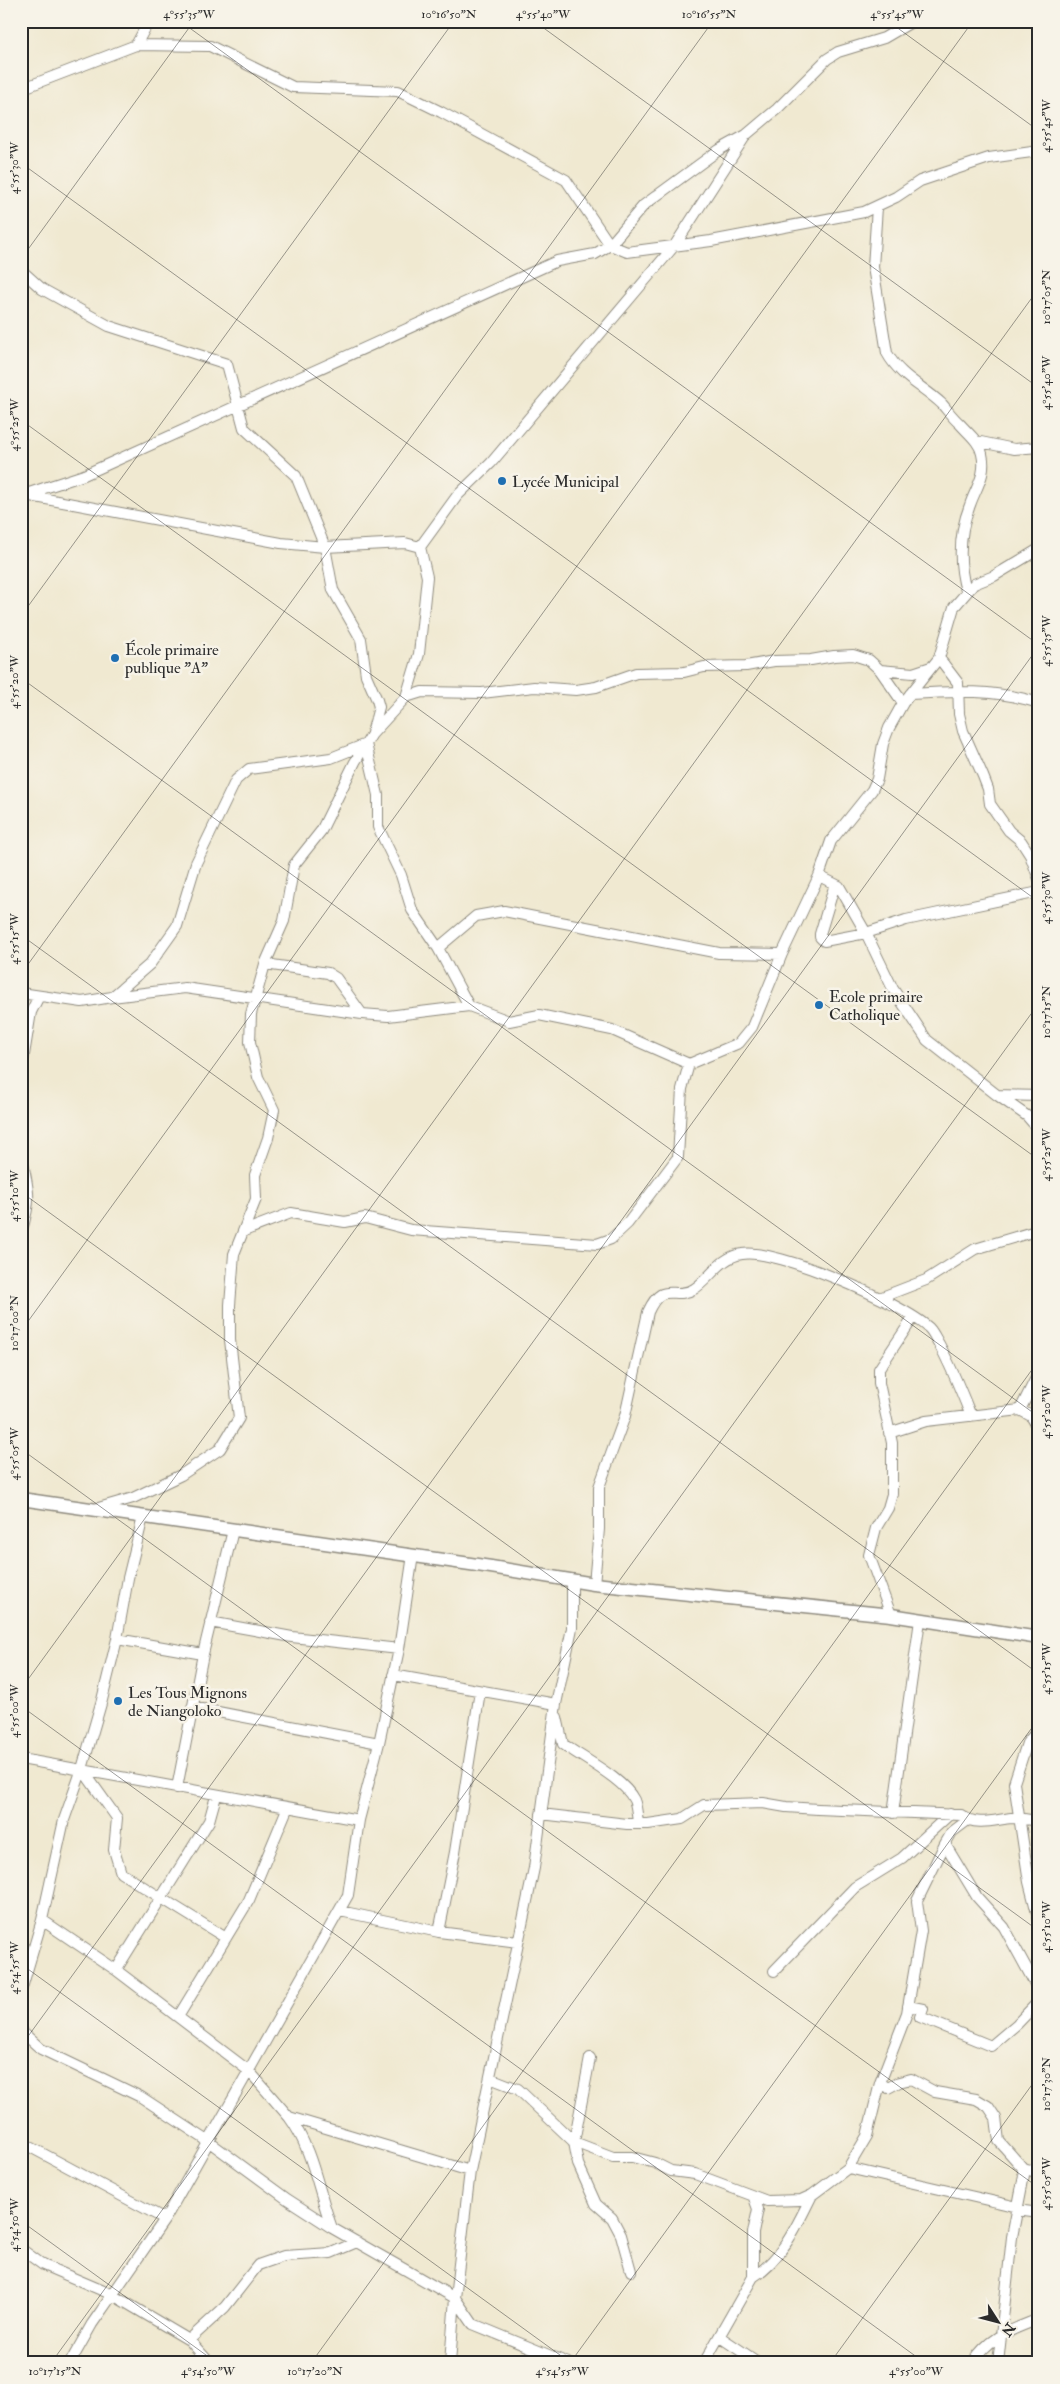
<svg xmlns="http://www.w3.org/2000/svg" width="1060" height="2384" font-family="'IM FELL Double Pica',serif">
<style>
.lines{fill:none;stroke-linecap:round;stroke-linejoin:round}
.minor-casing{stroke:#8e8a7e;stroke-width:12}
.major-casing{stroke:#8e8a7e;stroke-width:15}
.minor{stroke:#fff;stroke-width:10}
.major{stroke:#fff;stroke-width:12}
.ticks{fill:none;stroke:#2b2b2b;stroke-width:1;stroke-opacity:0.45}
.poi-dot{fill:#1f6fb2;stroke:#f7f3e8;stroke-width:2}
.labels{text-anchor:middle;stroke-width:5;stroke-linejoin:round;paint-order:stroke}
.poi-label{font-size:16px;fill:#2b2b2b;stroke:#f7f3e8;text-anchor:start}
.neatline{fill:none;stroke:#2b2b2b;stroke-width:2}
.ticks-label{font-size:12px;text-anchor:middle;fill:#2b2b2b}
</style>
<rect width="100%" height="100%" fill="#f7f3e8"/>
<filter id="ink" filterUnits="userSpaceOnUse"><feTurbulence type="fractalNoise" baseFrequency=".02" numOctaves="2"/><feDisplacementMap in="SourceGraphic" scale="10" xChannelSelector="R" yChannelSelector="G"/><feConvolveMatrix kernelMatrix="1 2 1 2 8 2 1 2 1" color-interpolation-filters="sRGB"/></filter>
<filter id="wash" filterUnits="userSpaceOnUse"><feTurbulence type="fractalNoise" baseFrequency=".0096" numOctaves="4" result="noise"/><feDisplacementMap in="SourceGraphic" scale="20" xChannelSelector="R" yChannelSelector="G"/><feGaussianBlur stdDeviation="1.12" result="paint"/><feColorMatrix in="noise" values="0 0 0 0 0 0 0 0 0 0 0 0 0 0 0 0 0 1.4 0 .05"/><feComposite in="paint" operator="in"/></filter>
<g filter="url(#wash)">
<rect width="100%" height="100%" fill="#f0e9d1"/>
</g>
<g filter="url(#ink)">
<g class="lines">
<g class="minor-casing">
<path id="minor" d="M136,45l13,-24
M21,89l115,-44 74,1 83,41 105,4 43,21 125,68 44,65 17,7 84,-11 153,-29 32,-15 24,-16 69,-23 50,-7
M877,207l-4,60 14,86c13,24 36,33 55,51 6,7 11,14 18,20 8,9 20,18 22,30 5,21 -6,33 -12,51 -11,28 -12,57 -4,86
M21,270l21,19 67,37 118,38 17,64 52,48 29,71 8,43 28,49 5,36 11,25 2,7 -7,26
M976,441l38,8 25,-2
M21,485l4,10 256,48 44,4 80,-4 15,4 7,30 -8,77 -13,43 -34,37 -17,28 -34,69 -27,34 -10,56 -19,43 -14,50 -1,28 8,35 16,33 -6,28 -13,37 1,24 -22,55 -4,51v35l9,78 -19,31 -39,26 -48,23 -38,11
M26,494l58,-19 473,-214 38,-7 15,-9 34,-40 75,-55 27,-15 31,-26 50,-50 11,-7 46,-14 29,-17
M420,547l37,-51 34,-33 184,-218 69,-107
M939,658l19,25 1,31 4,17 20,45 5,13 2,15 19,27 12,10 9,14 9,24
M880,670l33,3 18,-6
M910,694c44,-3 86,-5 129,9
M406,697l16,-5 60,1 52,-6 42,3 20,-3 40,-14 48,-1 20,-5 42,-1 28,-5 37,-1 23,-4 19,-1 16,5 11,10 23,33
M819,876l20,10 27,47 27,56 34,51 70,55 30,21 12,14
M835,884l-15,50v3l4,4 42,-8 40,-13 133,-28
M438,948l38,-32 28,-5 215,42 63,1
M265,964l63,9 8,5 26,36
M21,993l61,9 30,-5 38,-33 27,-38 19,-63 40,-83 13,-11 82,-11 35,-14 12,51v32l23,48 11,35 26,38 31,58
M112,997l73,-9 177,26 26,2 81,-10 40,15 30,-6 73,15 77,34 50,-21 13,-16 30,-73 37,-78 12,-35 41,-51 5,-11 6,-35 6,-16 14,-25 36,-45 15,-51 20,-23 20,-8 45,-27
M21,1073l10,-61 8,-16
M997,1095l42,1
M21,1155c8,36 11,43 0,78
M244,1231l47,-18 54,9 20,-4 46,12 134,10 52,4 14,-5 17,-16 50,-66 4,-68 7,-25
M882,1297l44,-17 49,-31 64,-19
M1020,1410l19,-38
M889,1433l37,-12 94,-11 11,6 8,13
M594,1584l5,-55v-42l26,-71 23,-104c15,-33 25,-11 46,-23 17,-11 26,-32 48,-35 35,-6 160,49 187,74 4,4 7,11 10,16 13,24 22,47 32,72
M891,1615l-22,-60 7,-27 12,-20 4,-14v-51l-13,-60v-14l34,-51
M210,1622l82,15 107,12
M117,1639l86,15
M393,1675l163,29
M192,1707l187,36
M557,1717l6,27c19,14 61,35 71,56 3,7 3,16 4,23
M1039,1729l-12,14 -13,40 15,99 10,39
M21,1759l338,61
M82,1769l35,49 -3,32 7,23 105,65
M177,1788l26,-134 30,-124
M893,1813l27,-193
M541,1814l86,10h21l34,-5 22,-14 59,-2 23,4 32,2 143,6c15,12 33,5 50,3 9,0 19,2 28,3
M945,1844l32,53 27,30 35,64
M340,1911l99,21 79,10
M42,1920l74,50 133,101 40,46 181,54
M439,1932l16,-80 25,-161
M116,1970l93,-149 7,-25
M774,1971l81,-84 47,-29 48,-44
M21,1991l21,-71 22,-100 18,-51 20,-69 15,-61 11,-61 15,-61
M908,2006l15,3 -3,8 71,29 26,-22 22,-23
M178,2017l71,-117 38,-91
M21,2031l20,18 100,48 67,44 79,58 45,29 123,70 18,26 95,39
M590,2058l-16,84 4,22 18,40 16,14 9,17 10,36
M490,2078l28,11 56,53 39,15h19l23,6 16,8 24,3 72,27 34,-1 11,-5 36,-27 19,-32 13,-53 27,-70 14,-82 -4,-30 28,-57 7,-12 16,-12
M880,2083l8,5 11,-6 12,-3 24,13 41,7 12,7 8,12 3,23 23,26 2,8 -12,62 -14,126
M289,2117c24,32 29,74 43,111
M21,2142l144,77
M848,2168l170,39
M1026,2169l13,4
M1017,2210l22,3
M21,2249l22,16 70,30 76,45 21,23
M753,2277v-44l5,-24 -4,-11
M720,2337l39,26
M189,2340l36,-33 33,-42 26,-9 47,-3 26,-11
M70,2363l22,-39 73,-105 183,-324 11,-75 20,-77 20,-94 14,-94
M450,2363l5,-65 15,-127 64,-303 22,-164 16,-76v-48
M704,2363l49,-86c30,-19 44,-52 59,-82
M972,2363c18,-27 37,-32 67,-44"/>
</g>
<g class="major-casing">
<path id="major" d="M21,1499l470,68 103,17 297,31 148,23"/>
</g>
<use href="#minor" class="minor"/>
<use href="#major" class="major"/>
</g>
</g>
<path class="ticks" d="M180,21l859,624M534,21l505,367M888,21l151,110M21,163l1018,739M21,259l173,-238M21,420l1018,740M21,616l433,-595M21,678l1018,739M21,935l1018,739M21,974l692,-953M21,1192l1018,739M21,1331l952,-1310M21,1449l1018,739M21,1689l1018,-1401M21,1706l904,657M21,1964l550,399M21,2046l1018,-1400M21,2221l196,142M51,2363l988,-1360M311,2363l728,-1003M570,2363l469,-645M830,2363l209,-288"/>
<g class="poi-dot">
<circle cx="502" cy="481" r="5"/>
<circle cx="115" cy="658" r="5"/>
<circle cx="819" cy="1005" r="5"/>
<circle cx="118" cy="1701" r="5"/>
</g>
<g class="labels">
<g class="poi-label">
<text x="512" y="487">Lycée Municipal</text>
<text x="125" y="655">École primaire<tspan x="125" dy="18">publique "A"</tspan></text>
<text x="829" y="1002">Ecole primaire<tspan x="829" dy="18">Catholique</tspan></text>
<text x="128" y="1698">Les Tous Mignons<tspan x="128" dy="18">de Niangoloko</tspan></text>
</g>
</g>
<rect width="1060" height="2384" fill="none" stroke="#f7f3e8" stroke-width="55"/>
<g transform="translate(998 2322) rotate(126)" stroke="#f7f3e8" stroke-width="4" paint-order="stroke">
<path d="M0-4L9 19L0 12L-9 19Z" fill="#2b2b2b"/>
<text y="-8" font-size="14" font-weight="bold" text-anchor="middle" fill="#2b2b2b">N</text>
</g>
<rect x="28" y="28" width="1004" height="2328" class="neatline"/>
<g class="ticks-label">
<text x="189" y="18">4°55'35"W</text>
<text x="449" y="18">10°16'50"N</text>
<text x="543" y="18">4°55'40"W</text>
<text x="709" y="18">10°16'55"N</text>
<text x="897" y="18">4°55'45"W</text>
<text transform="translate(1046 126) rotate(-90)" y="4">4°55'45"W</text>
<text transform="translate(14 168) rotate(-90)" y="4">4°55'30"W</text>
<text transform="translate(1046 297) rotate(-90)" y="4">10°17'05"N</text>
<text transform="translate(1046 383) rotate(-90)" y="4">4°55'40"W</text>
<text transform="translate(14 425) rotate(-90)" y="4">4°55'25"W</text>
<text transform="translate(1046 641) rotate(-90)" y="4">4°55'35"W</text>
<text transform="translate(14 682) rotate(-90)" y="4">4°55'20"W</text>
<text transform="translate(1046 898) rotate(-90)" y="4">4°55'30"W</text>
<text transform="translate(14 939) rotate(-90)" y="4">4°55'15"W</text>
<text transform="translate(1046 1012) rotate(-90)" y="4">10°17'15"N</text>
<text transform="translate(1046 1155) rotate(-90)" y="4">4°55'25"W</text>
<text transform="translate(14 1196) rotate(-90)" y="4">4°55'10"W</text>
<text transform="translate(14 1323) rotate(-90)" y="4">10°17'00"N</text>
<text transform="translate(1046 1412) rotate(-90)" y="4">4°55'20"W</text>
<text transform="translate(14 1454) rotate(-90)" y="4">4°55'05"W</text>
<text transform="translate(1046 1669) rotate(-90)" y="4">4°55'15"W</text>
<text transform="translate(14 1711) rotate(-90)" y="4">4°55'00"W</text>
<text transform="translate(1046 1927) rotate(-90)" y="4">4°55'10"W</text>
<text transform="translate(14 1968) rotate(-90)" y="4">4°54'55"W</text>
<text transform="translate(1046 2084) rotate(-90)" y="4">10°17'30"N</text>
<text transform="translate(1046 2184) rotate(-90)" y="4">4°55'05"W</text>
<text transform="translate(14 2225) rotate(-90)" y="4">4°54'50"W</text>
<text x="55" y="2375">10°17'15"N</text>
<text x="208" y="2375">4°54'50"W</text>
<text x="315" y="2375">10°17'20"N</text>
<text x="562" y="2375">4°54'55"W</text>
<text x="916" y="2375">4°55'00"W</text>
</g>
</svg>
